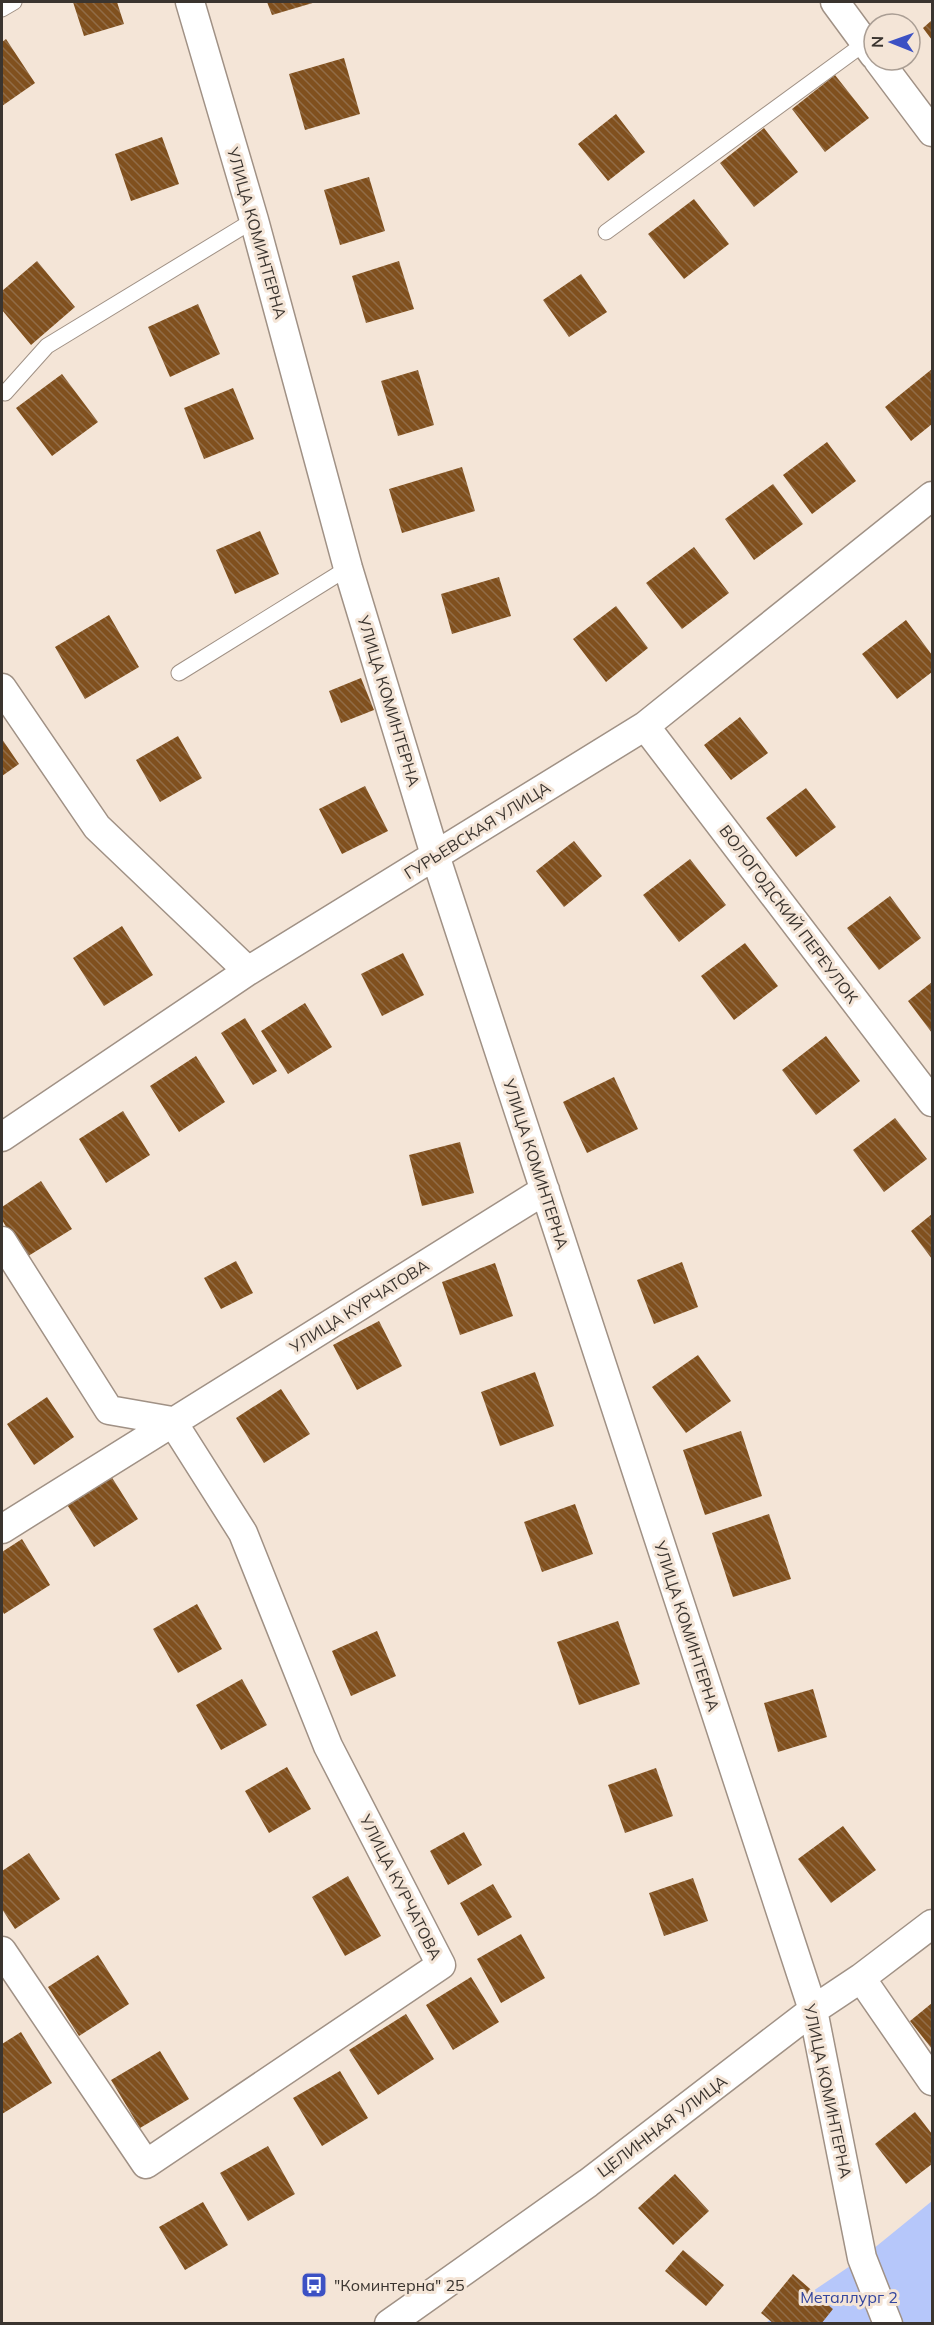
<svg xmlns="http://www.w3.org/2000/svg" width="934" height="2325" font-family="Mulish,sans-serif">
<style>
.garden{fill:#b6c7fa}
.building{fill:url(#building-back-hatch)}
.lines{fill:none;stroke-linecap:round;stroke-linejoin:round}
.lane-casing{stroke:#a09185;stroke-width:17}
.street-casing{stroke:#a09185;stroke-width:31}
.lane{stroke:#fff;stroke-width:15}
.street{stroke:#fff;stroke-width:28}
.labels{text-anchor:middle;stroke-width:6;stroke-linejoin:round;paint-order:stroke}
.street-label{font-size:16px;fill:#3a342f;stroke:#f4e5d7}
.poi-label{font-size:16px;fill:#3a342f;stroke:#f4e5d7;text-anchor:start}
.park-label{font-size:16px;fill:#33469e;stroke:#f4e5d7}
</style>
<defs>
<pattern id="building-back-hatch" width="6" height="6" patternUnits="userSpaceOnUse" patternTransform="scale(1.5)"><rect width="6" height="6" fill="#80501e"/><path d="M-1 5l2 2M0 0l6 6M5-1l2 2" fill="none" stroke="#916c47"/></pattern>
</defs>
<rect width="100%" height="100%" fill="#f4e5d7"/>
<path class="garden" d="M932,2201v122l-168,1 98,-66z"/>
<path class="building" d="M73,2h44l7,22 -40,12z
M267,2h49l-44,13z
M932,20v20l-9,-12z
M6,39l29,44 -33,23v-64z
M344,58l16,56 -55,16 -16,-56z
M835,75l34,43 -44,34 -33,-43z
M616,114l29,38 -37,29 -30,-37z
M764,128l34,44 -44,35 -34,-44z
M162,137l17,47 -48,17 -16,-47z
M369,177l16,54 -45,14 -16,-55z
M694,199l35,45 -45,35 -36,-45z
M37,261l38,46 -44,38 -29,-35v-19z
M399,261l15,48 -48,14 -14,-47z
M581,274l26,38 -38,25 -26,-37z
M198,304l22,50 -50,23 -22,-50z
M932,369v55l-21,17 -26,-34z
M418,370l16,55 -36,11 -17,-55z
M62,374l36,48 -46,34 -36,-48z
M233,388l21,51 -50,20 -20,-51z
M827,442l29,39 -44,33 -29,-39z
M462,467l13,44 -73,22 -13,-44z
M773,484l30,40 -49,36 -29,-41z
M260,531l19,43 -44,20 -19,-44z
M694,547l35,46 -47,36 -36,-46z
M499,577l12,39 -59,18 -11,-40z
M616,606l32,42 -42,34 -33,-43z
M109,615l30,52 -54,32 -30,-52z
M906,620l26,35v17l-35,27 -35,-45z
M361,678l13,32 -33,13 -12,-32z
M740,717l28,36 -37,27 -27,-35z
M178,736l24,42 -42,24 -24,-42z
M2,739l17,25 -17,12z
M365,786l23,45 -46,23 -23,-45z
M806,788l30,39 -40,30 -30,-39z
M574,841l28,35 -38,31 -28,-36z
M690,859l36,46 -47,37 -36,-47z
M890,896l31,42 -42,32 -32,-42z
M122,926l31,49 -49,31 -31,-48z
M745,943l33,43 -44,34 -33,-44z
M403,953l21,42 -42,21 -21,-42z
M932,982v51l-24,-32z
M305,1003l27,44 -44,27 -27,-43z
M245,1018l32,53 -24,14 -32,-52z
M826,1036l34,45 -44,34 -34,-45z
M196,1056l29,46 -46,30 -29,-46z
M614,1077l24,52 -51,24 -24,-51z
M123,1111l27,44 -44,28 -27,-44z
M895,1118l32,41 -43,33 -31,-42z
M460,1142l14,51 -52,13 -13,-51z
M41,1181l31,48 -47,29 -23,-38v-13z
M932,1214v45l-21,-28z
M236,1261l17,32 -32,16 -17,-31z
M682,1262l16,45 -44,17 -17,-44z
M495,1263l18,53 -53,19 -18,-53z
M379,1321l23,45 -45,24 -24,-45z
M698,1355l33,46 -45,32 -34,-46z
M535,1372l19,54 -54,20 -19,-54z
M281,1389l29,45 -46,29 -28,-45z
M47,1397l27,40 -40,28 -27,-41z
M741,1431l21,65 -57,19 -22,-65z
M111,1476l27,43 -44,28 -28,-44z
M575,1504l18,50 -51,18 -18,-50z
M769,1514l22,65 -58,18 -21,-64z
M22,1539l28,46 -46,29 -2,-4v-58z
M197,1604l25,45 -44,24 -25,-44z
M618,1621l22,63 -61,21 -22,-63z
M377,1631l19,45 -45,20 -19,-45z
M242,1679l25,46 -46,25 -25,-45z
M813,1689l14,48 -49,15 -14,-49z
M287,1767l24,42 -42,24 -24,-42z
M656,1768l17,48 -48,17 -17,-48z
M843,1826l33,44 -45,33 -33,-44z
M464,1832l18,33 -34,20 -18,-34z
M29,1853l31,46 -45,30 -13,-20v-38z
M348,1876l33,60 -36,20 -33,-59z
M693,1878l15,43 -44,15 -15,-43z
M493,1884l19,33 -34,19 -18,-33z
M521,1934l24,44 -44,25 -24,-44z
M98,1955l31,49 -50,32 -31,-49z
M471,1977l28,45 -46,28 -27,-45z
M932,2003v46l-22,-28z
M406,2014l28,45 -56,36 -29,-45z
M21,2032l31,51 -50,31v-70z
M160,2051l29,48 -49,29 -29,-48z
M340,2071l28,47 -46,28 -29,-48z
M915,2112l17,22v30l-26,20 -31,-40z
M268,2146l27,48 -47,27 -28,-48z
M675,2174l34,37 -36,34 -35,-37z
M203,2202l25,43 -43,25 -26,-43z
M683,2250l41,35 -18,21 -41,-35z
M793,2274l40,35 -12,15h-47l-13,-11z"/>
<g class="lines">
<g class="lane-casing">
<path id="lane" d="M2,9l12,-7
M606,232l259,-189
M5,393l42,-47 207,-126
M179,673l169,-105"/>
</g>
<g class="street-casing">
<path id="street" d="M190,2l64,218 94,348 87,287 378,1155 49,248 26,66
M835,2l39,53
M878,60l54,72
M2,688l95,139 151,144
M645,726l287,376
M2,1137l246,-166 397,-245 287,-230
M2,1241l107,169 63,11 71,112 85,213 113,219 -295,199 -144,-213
M2,1529l543,-339
M861,1978l71,103
M389,2324l199,-141 225,-173 48,-32 71,-54"/>
</g>
<use href="#lane" class="lane"/>
<use href="#street" class="street"/>
</g>
<defs>
<g id="bus-square" transform="scale(1.35)"><rect x="-9" y="-9" width="18" height="18" rx="4" fill="#3c51c4" stroke="#f4e5d7"/><path d="M-5-6H5V4H4V6H2V4H-2V6H-4V4H-5ZM-3.5-4V0h7V-4ZM-3.5 1.2v1.5H-2V1.2ZM2 1.2v1.5H3.5V1.2Z" fill="#fff"/></g>
</defs>
<g fill-rule="evenodd">
<use href="#bus-square" x="314" y="2285"/>
</g>
<g class="labels">
<g class="street-label">
<text transform="translate(257 233) rotate(74)" y="6">УЛИЦА КОМИНТЕРНА</text>
<text transform="translate(389 701) rotate(73)" y="6">УЛИЦА КОМИНТЕРНА</text>
<text transform="translate(477 830) rotate(-32)" y="6">ГУРЬЕВСКАЯ УЛИЦА</text>
<text transform="translate(789 914) rotate(53)" y="6">ВОЛОГОДСКИЙ ПЕРЕУЛОК</text>
<text transform="translate(536 1164) rotate(72)" y="6">УЛИЦА КОМИНТЕРНА</text>
<text transform="translate(359 1306) rotate(-32)" y="6">УЛИЦА КУРЧАТОВА</text>
<text transform="translate(687 1626) rotate(72)" y="6">УЛИЦА КОМИНТЕРНА</text>
<text transform="translate(401 1887) rotate(63)" y="6">УЛИЦА КУРЧАТОВА</text>
<text transform="translate(828 2091) rotate(78)" y="6">УЛИЦА КОМИНТЕРНА</text>
<text transform="translate(662 2126) rotate(-37)" y="6">ЦЕЛИННАЯ УЛИЦА</text>
</g>
<g class="poi-label">
<text x="334" y="2291">"Коминтерна" 25</text>
</g>
<g class="park-label">
<text x="849" y="2303">Металлург 2</text>
</g>
</g>
<rect width="934" height="2325" fill="none" stroke="#3a342f" stroke-width="6"/>
<g transform="translate(892 42) rotate(271)"><circle r="28" fill="#f4e5d7" stroke="#aa9e94" stroke-width="1.5"/>
<path d="M0-4.5L10 22L0 15L-10 22Z" fill="#3c51c4"/>
<text y="-9" font-size="16" font-weight="bold" text-anchor="middle" fill="#3a342f">N</text>
</g>
</svg>
